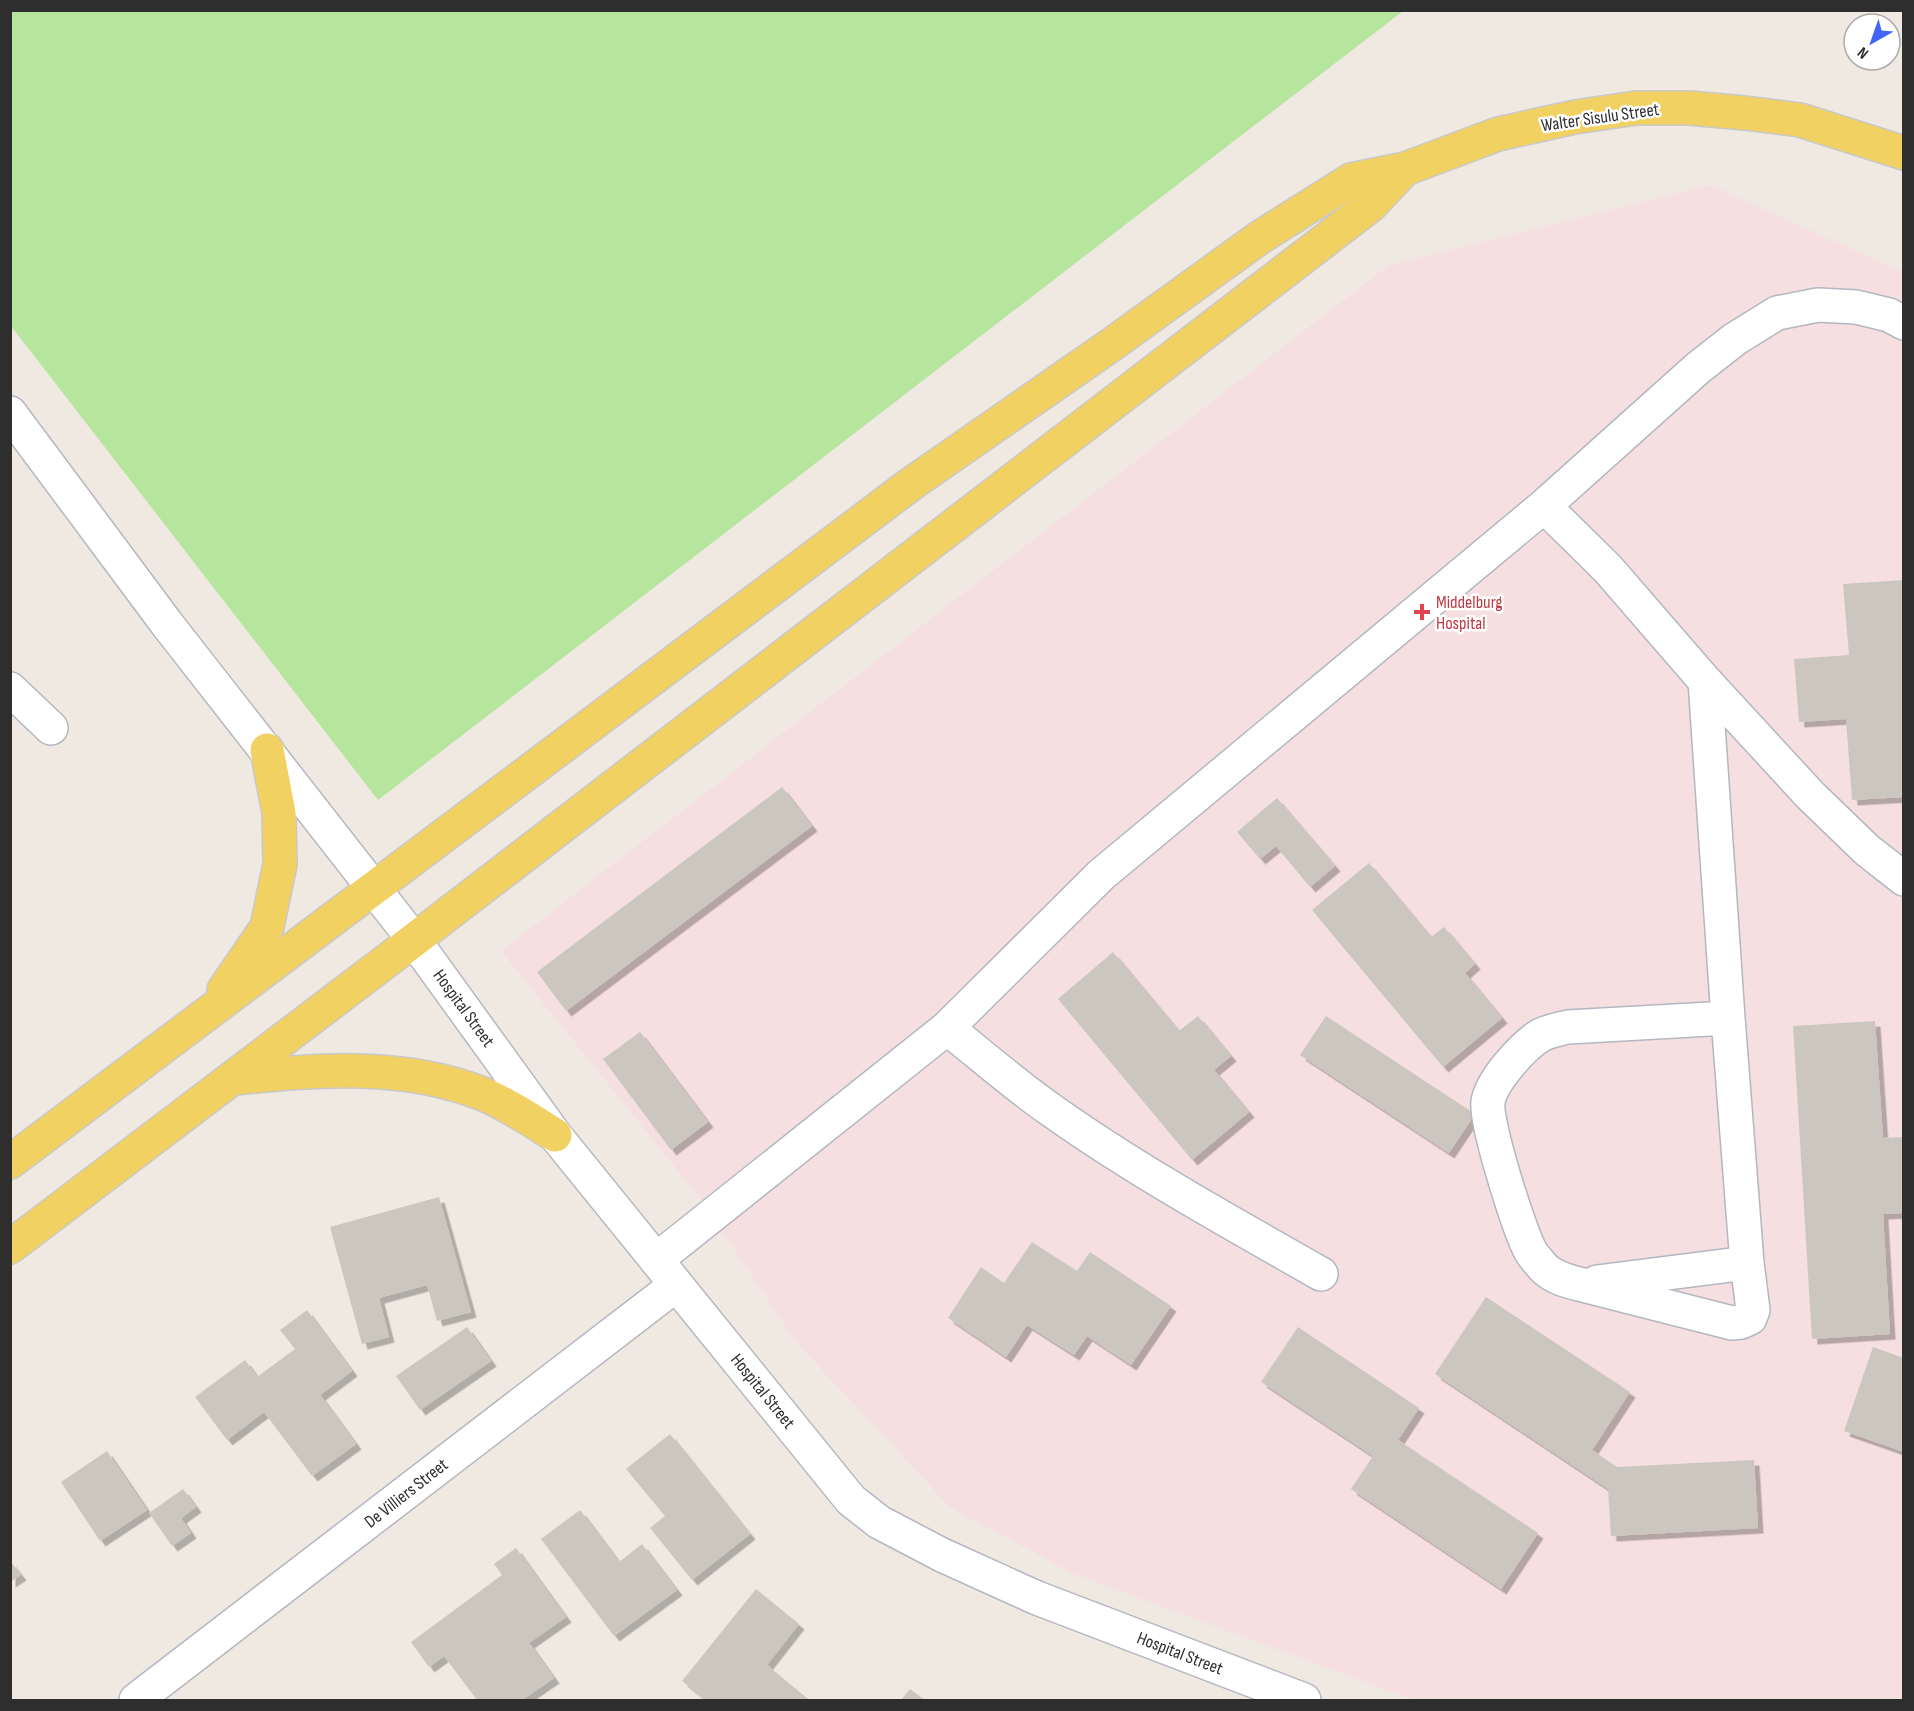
<svg xmlns="http://www.w3.org/2000/svg" width="1914" height="1711" font-family="'Sofia Sans Condensed',sans-serif">
<style>
.medical{fill:#f5dfe0}
.green{fill:#b6e59e}
.building{fill:#cbc7bf;filter:url(#shadow)}
.lines{fill:none;stroke-linecap:round;stroke-linejoin:round}
.minor-casing{stroke:#b4b7c1;stroke-width:36}
.major-casing{stroke:#c9c9c9;stroke-width:36}
.minor{stroke:#fff;stroke-width:33}
.major{stroke:#f2d163;stroke-width:33}
.health-dot{fill:#e0444e;stroke:#fff;stroke-width:2}
.labels{text-anchor:middle;stroke-width:5;stroke-linejoin:round;paint-order:stroke}
.street-label{font-size:18px;fill:#2e2e2e;stroke:#fff}
.health-label{font-size:18px;fill:#be3a42;stroke:#fff;text-anchor:start}
</style>
<defs>
<filter id="shadow"><feDropShadow dx="5.5" dy="5.5" stdDeviation="0" flood-color="#0004"/></filter>
</defs>
<rect width="100%" height="100%" fill="#efe9e1"/>
<path class="medical" d="M1710,185l193,87v1428h-489l-340,-126 -123,-66 -156,-167 -95,-143 -199,-247 888,-686z"/>
<path class="green" d="M11,10h1392v1l-1025,789 -367,-474z"/>
<path class="building" d="M1904,580v217l-52,3 -6,-81 -47,3 -5,-63 55,-4 -6,-71z
M782,787l30,39 -246,185 -29,-39z
M1277,798l58,68 -25,21 -34,-41 -16,13 -23,-27z
M1369,863l62,74 13,-10 31,37 -10,9 37,45 -59,49 -131,-157z
M1113,952l66,79 19,-15 33,40 -17,14 35,42 -57,48 -134,-161z
M1326,1016l149,98 -26,39 -149,-98z
M1875,1021l8,117 21,-1v76l-21,1 7,120 -78,5 -19,-313z
M640,1032l68,90 -37,28 -68,-91z
M439,1197l32,115 -34,9 -10,-36 -48,13 10,39 -27,7 -32,-117z
M1032,1242l45,29 13,-19 81,54 -40,59 -44,-29 -13,19 -47,-30 -21,32 -58,-39 33,-51 23,16z
M1486,1297l144,95 -38,58 25,17 137,-7 4,68 -147,8 -3,-47 -173,-115z
M307,1310l45,61 -32,24 36,49 -44,32 -48,-64 -37,28 -32,-43 50,-37 12,17 38,-28 -15,-19z
M467,1327l24,34 -71,49 -24,-34z
M1298,1327l121,81 -21,32 140,93 -37,56 -150,-100 22,-33 -112,-74z
M1873,1347l31,11v94l-60,-21z
M670,1434l80,100 -58,46 -42,-52 15,-12 -39,-47z
M107,1451l40,59 -47,31 -39,-59z
M183,1489l13,18 -15,11 10,15 -19,13 -23,-33z
M580,1510l39,52 23,-18 35,46 -63,46 -73,-97z
M516,1548l50,69 -37,26 25,35 -32,22h-45l-33,-44 -15,11 -18,-25 91,-67 -8,-11z
M10,1561l11,14 -11,7z
M756,1589l43,35 -32,41 41,34 -1,1h-101l-24,-19z
M910,1689l15,11h-24z"/>
<g class="lines">
<g class="minor-casing">
<path id="minor" d="M10,413l157,211 247,316 141,195 296,365 28,22 63,33 95,43 267,102
M1544,506l64,63 97,112 105,114 57,55 37,29
M1705,681l23,337 19,245 6,47 -3,8 -9,4 -9,1 -153,-39c-12,-3 -27,-7 -36,-17 -4,-5 -9,-10 -12,-15 -11,-19 -46,-129 -43,-150 3,-21 36,-57 53,-67 8,-4 18,-6 27,-8l160,-9
M10,689l41,39
M947,1028c34,27 68,57 104,82 86,61 179,112 270,164
M656,1260l291,-232 154,-153 443,-369 154,-138 37,-29 42,-26 41,-8 38,2 33,8 15,8
M1597,1282l150,-19
M136,1700l540,-415"/>
</g>
<g class="major-casing">
<path id="major" d="M224,990l43,-63 13,-63 -1,-51 -12,-63
M234,1078c84,-8 168,-16 249,16 23,9 51,28 72,41
M10,1162l901,-678 200,-139 148,-107 92,-58 54,-11 93,-35 77,-17 61,-9h53l56,5 55,7 104,33
M10,1247l404,-307 957,-735 34,-36"/>
</g>
<use href="#minor" class="minor"/>
<use href="#major" class="major"/>
</g>
<path class="health-dot" d="M1419 603h6v6h6v6h-6v6h-6v-6h-6v-6h6z"/>
<g class="labels">
<g class="street-label">
<text transform="translate(1600 117) rotate(-8)" y="6">Walter Sisulu Street</text>
<text transform="translate(464 1008) rotate(54)" y="6">Hospital Street</text>
<text transform="translate(763 1391) rotate(51)" y="6">Hospital Street</text>
<text transform="translate(406 1493) rotate(-38)" y="6">De Villiers Street</text>
<text transform="translate(1180 1653) rotate(21)" y="6">Hospital Street</text>
</g>
<g class="health-label">
<text x="1436" y="608">Middelburg<tspan x="1436" dy="21">Hospital</tspan></text>
</g>
</g>
<rect width="1914" height="1711" fill="none" stroke="#2e2e2e" stroke-width="24"/>
<g transform="translate(1872 42) rotate(220)"><circle r="28" fill="#ffffff" stroke="#ababab" stroke-width="1.5"/>
<path d="M0-4.5L10 22L0 15L-10 22Z" fill="#4264fb"/>
<text y="-9" font-size="16" font-weight="bold" text-anchor="middle" fill="#2e2e2e">N</text>
</g>
</svg>
